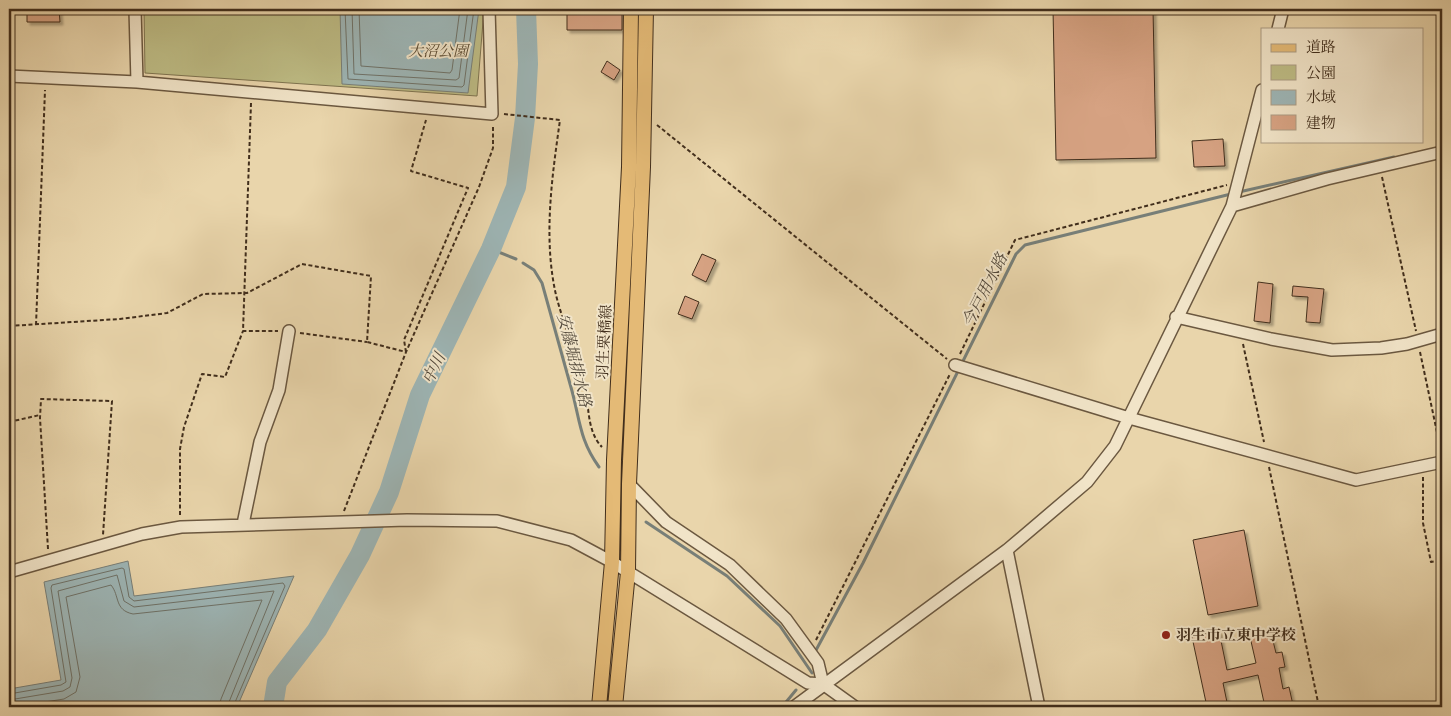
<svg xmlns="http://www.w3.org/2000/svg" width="1451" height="716" font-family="'Libre Bodoni','Noto Serif JP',serif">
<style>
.green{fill:#bdbb84;stroke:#7f7450}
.water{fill:#9db5b5;stroke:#787f78}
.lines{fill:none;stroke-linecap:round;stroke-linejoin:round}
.shore{stroke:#6f7268;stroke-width:1}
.stream{stroke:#787f78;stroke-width:3}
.river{stroke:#9db5b5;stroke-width:20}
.building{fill:#d6a282;stroke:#412e1c;filter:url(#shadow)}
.minor-casing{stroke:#6b5840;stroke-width:14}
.major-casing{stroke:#412e1c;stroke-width:16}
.path{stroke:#412e1c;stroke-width:2;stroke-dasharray:4 2.5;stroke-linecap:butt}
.minor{stroke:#f1e4c8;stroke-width:11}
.major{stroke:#e4ba76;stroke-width:14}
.poi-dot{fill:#8f2418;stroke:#f1e4c8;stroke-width:2}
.labels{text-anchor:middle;stroke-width:4;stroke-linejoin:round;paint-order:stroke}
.park-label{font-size:15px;font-style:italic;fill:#5a4a31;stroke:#f1e4c8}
.street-label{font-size:15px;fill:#412e1c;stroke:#f1e4c8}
.poi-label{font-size:15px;font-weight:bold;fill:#412e1c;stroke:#f1e4c8;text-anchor:start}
.water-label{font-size:16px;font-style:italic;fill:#53493b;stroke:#f1e4c8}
</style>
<defs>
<filter id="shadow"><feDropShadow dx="3" dy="3" stdDeviation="1" flood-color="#0004"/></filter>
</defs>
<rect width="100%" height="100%" fill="#e9d5ab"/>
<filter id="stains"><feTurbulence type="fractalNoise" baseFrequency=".004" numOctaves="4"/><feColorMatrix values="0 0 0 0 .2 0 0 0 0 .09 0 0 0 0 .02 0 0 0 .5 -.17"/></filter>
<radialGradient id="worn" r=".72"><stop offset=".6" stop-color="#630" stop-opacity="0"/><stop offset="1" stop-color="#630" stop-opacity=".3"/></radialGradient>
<path class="green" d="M144,9h340l-7,87 -332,-23z"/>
<path class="water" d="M340,9h139l-11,84 -126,-9z
M128,561l6,35 160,-20 -57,131h-228v-18l52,-9 -17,-98z"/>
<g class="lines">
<path class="shore" d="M345,9l3,70 114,8 2,-2 10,-76
M352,9l2,65 102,6 3,-2 9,-69
M359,9l2,57 89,7 2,-3 8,-61
M9,694l52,-9 5,-3 -15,-94 1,-3 70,-17 2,1 5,28 5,4 149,-18 2,3 -52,121
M9,700l54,-9 7,-4 2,-9 -14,-87 59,-16 7,26 10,6 140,-16 -47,116
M13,707l51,-8 12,-7 4,-15 -14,-80 45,-12c9,11 3,25 22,29l129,-14 -41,99 -2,8"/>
<path class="stream" d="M1239,192l155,-35
M491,249l25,10
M523,263l11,7 8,13c10,36 20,72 30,108 8,30 8,50 27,76
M646,522l81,54 53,50 32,47
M815,652l48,-89 153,-309 9,-9 206,-51
M824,705l1,2
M782,707l14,-17"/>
<path class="river" d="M273,707l4,-25 40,-52 43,-75 29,-63 31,-97 71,-146 25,-62 9,-69 3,-54 -2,-55"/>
</g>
<path class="building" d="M27,9h32l1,13h-33z
M567,9h55v21h-55z
M1053,9h100l3,149 -100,2z
M607,61l13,9 -6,10 -13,-8z
M1223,139l2,27 -31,1 -2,-26z
M702,254l14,6 -10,22 -14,-7z
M1258,282l15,2 -3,39 -16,-2z
M1293,286l31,3 -4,34 -14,-1 2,-25 -16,-1z
M685,296l14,6 -7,17 -14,-5z
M1244,530l14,76 -50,9 -15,-75z
M1219,631l8,39 29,-7 -6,-26 21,-4 5,20 6,-1 3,15 -6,1 4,21 6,-2 4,18 -28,2 -7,-32 -35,8 5,24h-21l-15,-70z"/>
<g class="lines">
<g class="minor-casing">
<path id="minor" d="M135,9l2,73
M1278,29l5,-20
M9,76l128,6 355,32 -3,-105
M1232,206l95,-27 115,-27
M1176,317l95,22 61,11 49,-2 26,-4 35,-10
M955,365l174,53 227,62 86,-18
M629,484l37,38 64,43 56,54 32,44 5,21 32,23
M243,524l17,-82 19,-52 10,-59
M1007,550l32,157
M9,572l133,-38 39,-7 226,-7 90,1 74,19 41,22 196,121 15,1
M794,707l213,-157 80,-68 28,-36 117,-240 30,-116"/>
</g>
<g class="major-casing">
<path id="major" d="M599,707l13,-145 2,-102 15,-293 2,-158
M615,707l13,-135 1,-88 14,-317 3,-158"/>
</g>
<path class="path" d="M251,103l-8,228h35
M504,114l56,6c-8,57 -17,118 -4,175 7,28 19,55 27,83 7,22 2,52 19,69
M657,125l290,234
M1382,177l34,154
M36,325l9,-235
M9,326l111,-7 47,-6 36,-19 44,-1 55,-29 69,12 -4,66 39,10
M300,333l67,9
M1243,344l21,98
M406,352l-2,-12 64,-152 -57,-17 15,-51
M1420,352l21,99
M960,354l55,-114 212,-55
M9,422l31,-7
M1269,467l50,240
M1423,477v46l8,39 11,-2
M344,511l62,-159 73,-165 14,-39v-23
M180,515v-66l4,-22 18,-53 23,3 18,-46
M48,549l-8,-131 1,-19 71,2 -9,134
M816,640l134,-266"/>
<use href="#minor" class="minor"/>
<use href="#major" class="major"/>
</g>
<circle class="poi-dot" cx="1166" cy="635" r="5"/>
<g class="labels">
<g class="park-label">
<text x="438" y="56">大沼公園</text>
</g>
<g class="street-label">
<text transform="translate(604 342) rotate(-87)" y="5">羽生栗橋線</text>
</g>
<g class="poi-label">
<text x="1176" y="640">羽生市立東中学校</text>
</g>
<g class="water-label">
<text transform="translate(984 290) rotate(-63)" y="6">今戸用水路</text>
<text transform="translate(575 360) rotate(76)" y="6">安藤堀排水路</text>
<text transform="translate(433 368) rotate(-64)" y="6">中川</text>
</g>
</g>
<rect width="1451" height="716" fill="none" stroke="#e9d5ab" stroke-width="30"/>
<rect x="10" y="10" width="1431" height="696" fill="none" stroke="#412e1c" stroke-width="2.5"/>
<rect x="15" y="15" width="1421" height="686" fill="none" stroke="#412e1c"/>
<rect x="1261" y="28" width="162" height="115" fill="#f1e4c8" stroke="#ab9b83"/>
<rect x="1271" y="44" width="25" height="8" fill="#e4ba76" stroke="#ab9b83"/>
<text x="1306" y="52" font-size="15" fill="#412e1c">道路</text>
<rect x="1271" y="65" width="25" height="15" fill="#bdbb84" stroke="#ab9b83"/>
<text x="1306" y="78" font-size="15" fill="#412e1c">公園</text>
<rect x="1271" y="90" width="25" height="15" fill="#9db5b5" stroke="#ab9b83"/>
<text x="1306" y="102" font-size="15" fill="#412e1c">水域</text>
<rect x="1271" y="115" width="25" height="15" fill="#d6a282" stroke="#ab9b83"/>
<text x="1306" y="128" font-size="15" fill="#412e1c">建物</text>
<rect width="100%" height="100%" filter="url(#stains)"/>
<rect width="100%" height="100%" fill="url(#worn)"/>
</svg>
